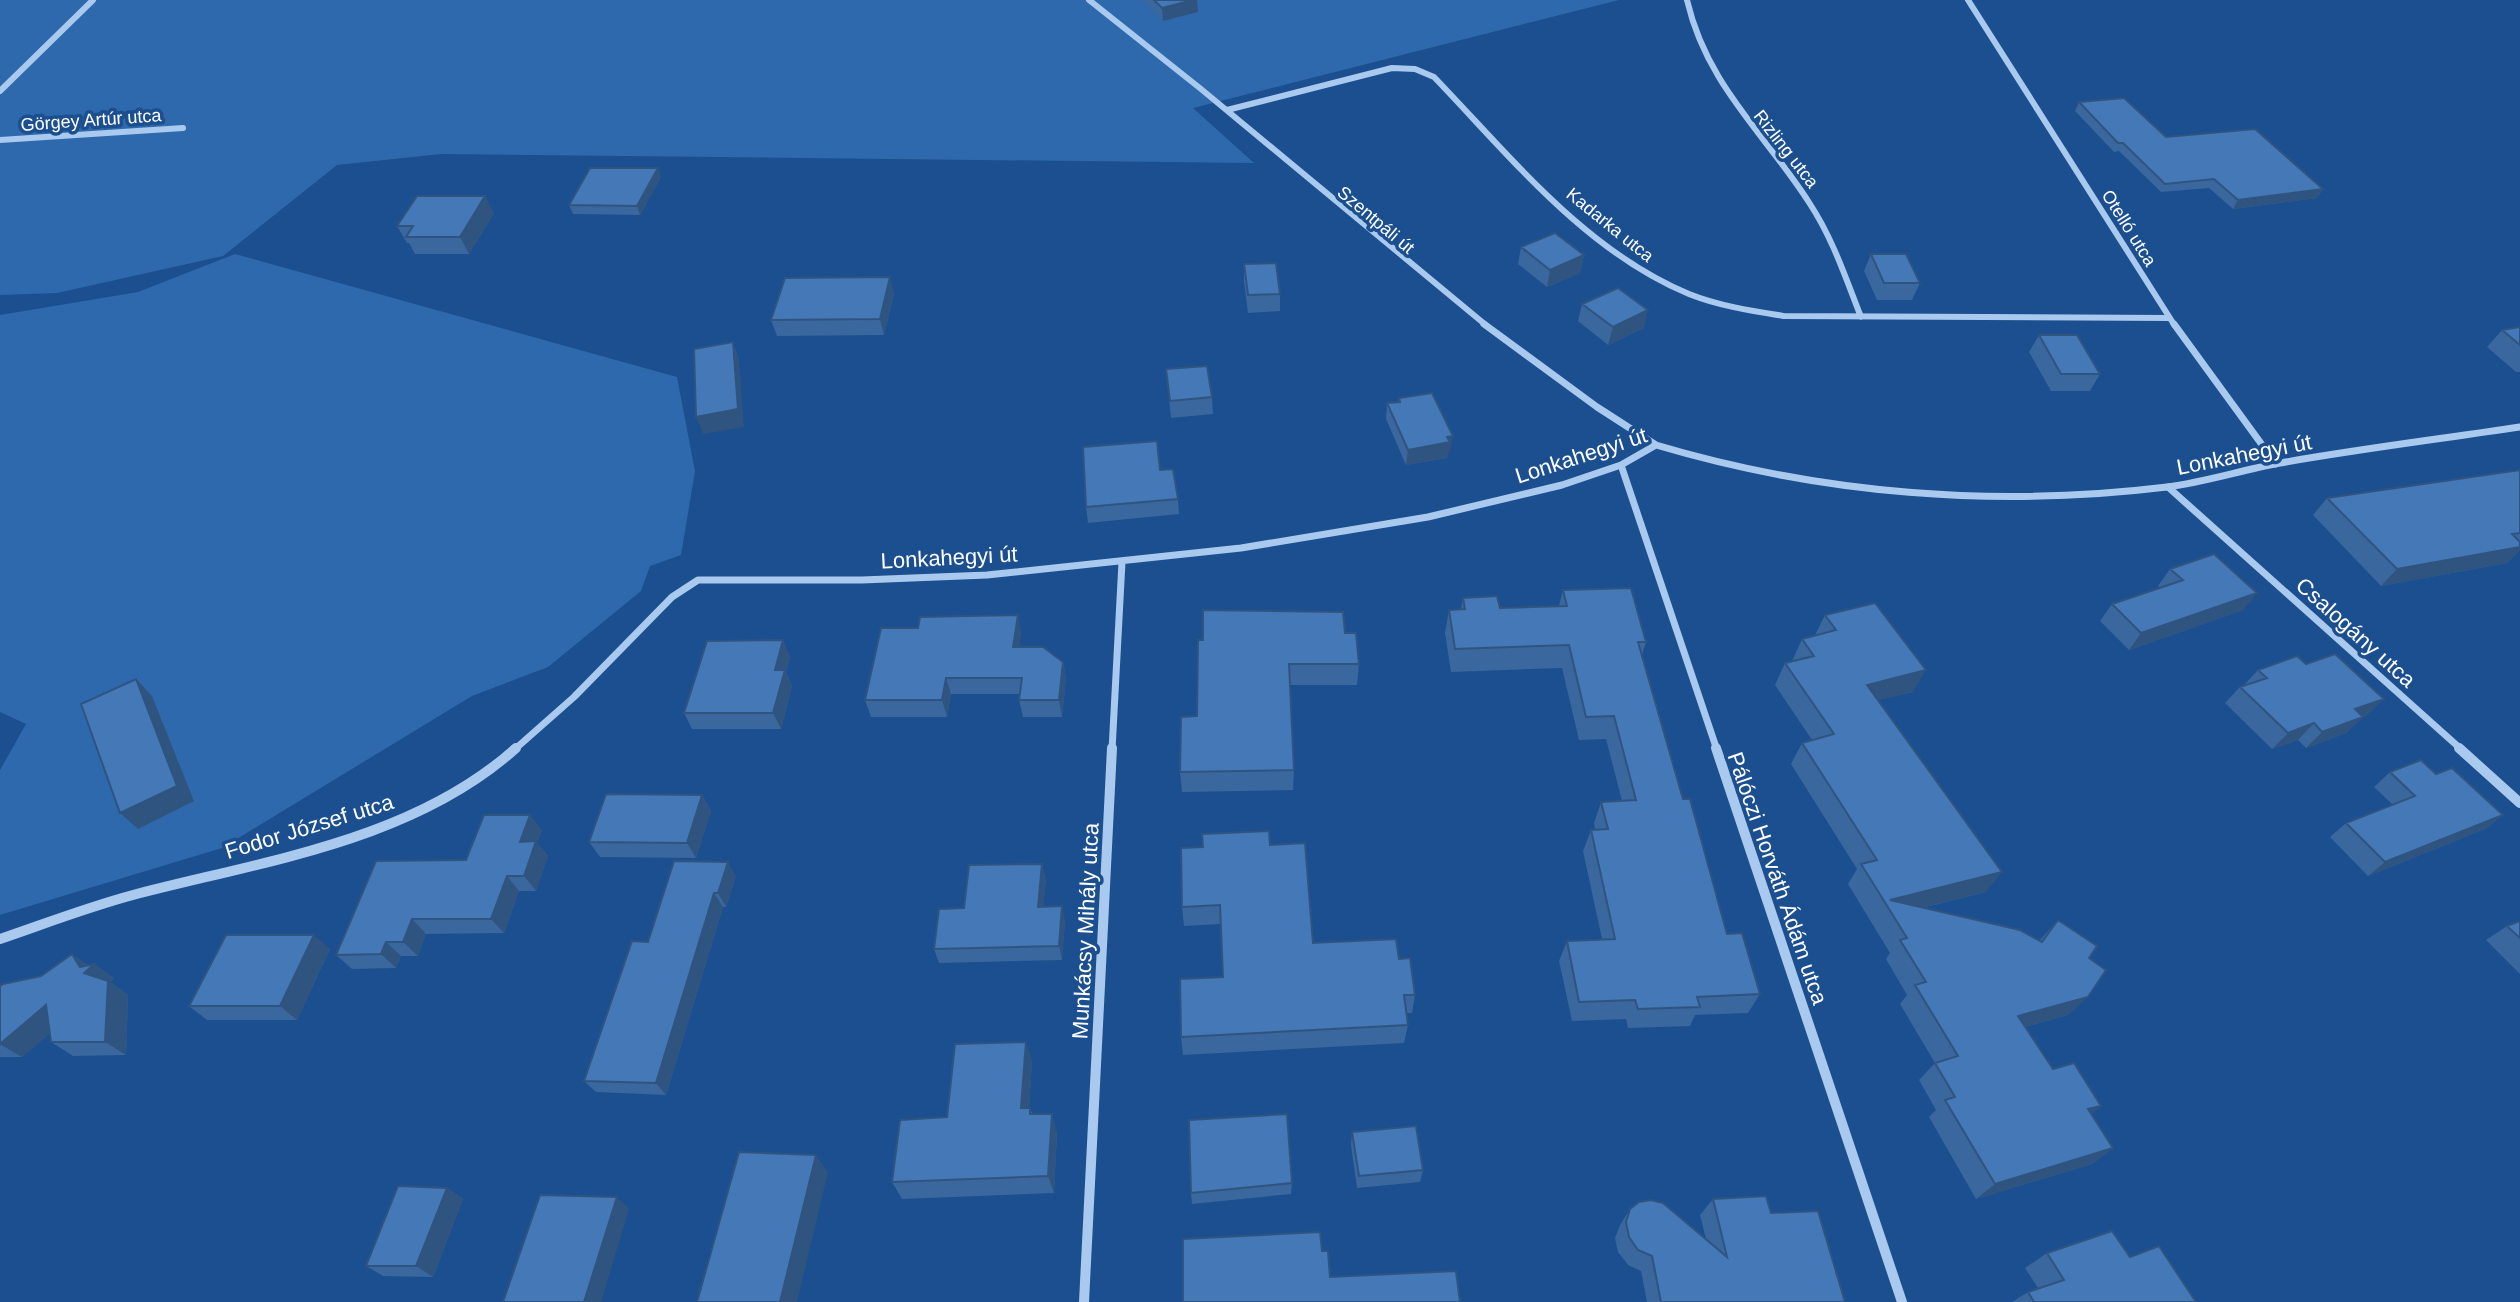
<svg xmlns="http://www.w3.org/2000/svg" width="2520" height="1302" font-family="Arial,sans-serif">
<style>
.green{fill:#2e69ad}
.lines{fill:none;stroke-linecap:round;stroke-linejoin:round}
.minor-far2{stroke:#a9c9ee;stroke-width:6}
.minor-far1{stroke:#a9c9ee;stroke-width:7}
.minor{stroke:#a9c9ee;stroke-width:10}
.wall{fill:#3a679d}
.shaded-wall{fill:#305480}
.building{fill:#4478b7;stroke:#305480;stroke-width:2}
.labels{text-anchor:middle;stroke-width:7;stroke-linejoin:round;paint-order:stroke}
.far-street-label{font-size:18px;fill:#fff;stroke:#1b4f8f}
.street-label{font-size:22px;fill:#fff;stroke:#1b4f8f}
</style>
<rect width="100%" height="100%" fill="#1b4f8f"/>
<path class="green" d="M0,0h1619l-426,108 61,55 -813,-9 -104,11 -114,91 -166,37 -57,2z
M235,254l442,123 18,94 -14,84 -31,11 -9,25 -93,76 -76,29 -250,152 -222,67v-145l26,-46 -26,-12v-397l138,-23z"/>
<g class="lines">
<path class="minor-far2" d="M1089,0l112,89 286,237
M1687,0c20,86 78,133 123,204 23,35 36,75 51,113
M1968,0l207,326
M0,91l93,-91
M1227,110l165,-42 23,1 19,8c76,79 151,174 255,217 30,12 63,17 95,22l385,2
M0,140l183,-12"/>
<path class="minor-far1" d="M1484,324l113,83 59,38
M2174,324l102,140
M1621,465l96,285
M2168,487l294,263
M514,750l60,-53 98,-100 26,-17h164l125,-5 254,-27 187,-31 134,-32 59,-20 35,-20c165,49 339,63 511,42 38,-5 75,-17 113,-24 79,-14 160,-24 240,-36
M1112,750l10,-188"/>
<path class="minor" d="M1716,748l186,554
M2459,748l61,55
M0,939c44,-15 88,-32 133,-44 129,-34 280,-54 383,-147
M1084,1302l28,-554"/>
</g>
<path class="wall" d="M1141,0h56l1,12 -35,9z
M2079,102l87,35 157,52 -6,9 -84,11 -24,-21 -48,4 -42,-41 -5,1 -39,-41z
M661,177l-21,38 -67,-1 -4,-9z
M494,213l-25,41h-54l-6,-11h-2l-10,-17z
M1521,247l63,8 -4,18 -33,14 -29,-23z
M1871,254l49,29 -8,17h-35l-13,-29z
M1244,264l36,30v17l-32,2 -4,-31z
M894,293l-10,42 -107,1 -6,-16z
M1582,304l62,24 -36,17 -30,-24z
M2520,327v45h-4l-29,-25 15,-17z
M2039,335l61,39 -10,17h-39l-22,-39z
M1166,369l46,28 1,17 -42,4z
M1399,398l51,54h-2l-1,6 -41,7 -20,-46 1,-16 11,-1z
M1160,470l18,29 1,15 -91,9 -2,-16z
M2520,470v80l-13,13 -126,23 -68,-71 14,-17z
M2170,569l73,41 -114,40 -29,-29 12,-17 48,-16 -2,-2z
M1563,590l83,52 -4,13 41,144 44,135 33,60 -12,19 -53,2 -5,11 -62,2 -2,-9 -54,2 -13,-60 8,-20 35,-2 -19,-88 8,-21h4l-1,-7 7,-21 21,-1 -16,-62 -27,1 -17,-72 -111,4 -6,-39 4,-23 12,-1 2,-11 37,10 59,-2z
M1825,615l88,77 -35,8 108,192 -64,16 117,33 19,-21 31,38 -21,57 -43,12 28,42 48,37 -10,8 22,34 -21,16 -116,35 -47,-82 7,-7 -17,-30 16,-17 -35,-59 7,-9 -21,-36 4,-6 -42,-69 9,-15 -66,-105 11,-21 10,-3 -37,-55 10,-22 7,-2 10,-22 13,-4z
M1021,632l-2,15 44,15 3,16 -4,39h-39l-4,-17 1,-6h-69l-4,23h-76l-6,-17z
M1345,633l14,31 -2,21h-67l4,85 -1,20 -111,2 -2,-20 17,-56 6,-76z
M790,657l-4,15 6,14 -11,43h-89l-8,-16z
M2258,670l109,45 -4,2 -17,16 -40,15 -8,-8 -26,9 -47,-46 15,-16 4,-2z
M2390,772l46,2 67,41 -18,14 -117,47 -38,-39 16,-14 47,-18 -19,-18z
M702,795l9,16 -15,47 -96,-1 -11,-15z
M542,830l-5,13 11,13 -12,35h-17l-15,42 -78,1 -8,22h-17l-5,12 -44,1 -16,-14 130,-95z
M1270,845l43,98 86,16 16,36 -3,18h-6l2,12 -4,18 -221,12 -2,-18 42,-60 -3,-53 -36,2 -2,-19z
M736,876l-10,31h-3l-57,188 -70,-3 -12,-11 64,-139z
M1046,879l-3,28 22,14 -3,39 -123,3 -5,-14 30,-41z
M2520,921v53l-34,-34 21,-14z
M330,949l-33,71h-90l-18,-14z
M72,954l16,12 6,-2 20,14 -4,4 18,13 -2,60 -53,1 -22,-14 -1,-9 -28,24h-22v-71l41,-10z
M1032,1061l-3,47 4,6 24,18 -3,61 -152,6 -10,-17 55,-65z
M1352,1132l71,38 -3,12 -63,6 -6,-43z
M1292,1183l-1,11 -99,10 -1,-11z
M447,1188l16,11 -30,78 -50,-1 -17,-10z
M1713,1199l58,14 74,89h-198l-6,-31 -13,-6 -10,-13 -3,-14 5,-13 10,-16 76,30 -6,-24z
M2047,1253l83,4 66,45h-184l16,-10 10,-4 -13,-20z"/>
<path class="shaded-wall" d="M1193,0h4l1,12 -35,9 -1,-13z
M658,168l3,9 -21,38 -3,-9z
M2323,189l-6,9 -84,11 5,-9z
M485,196l9,17 -25,41 -9,-17z
M1584,255l-4,18 -33,14 3,-17z
M890,277l4,16 -10,42 -4,-16z
M1648,310l-4,18 -36,17 5,-18z
M733,342l6,17 5,68 -41,7 -7,-17z
M1453,436l-3,16h-2l-1,6 -41,7 2,-15z
M2520,547v3l-13,13 -126,23 16,-17z
M2257,593l-14,17 -114,40 12,-17z
M1018,615l3,17 -4,32 -4,-17z
M783,640l7,17 -4,15 6,14 -11,43 -8,-16 2,-43z
M1063,662l3,16 -4,39 -3,-17z
M1926,670l-13,22 -58,14 12,-21z
M946,678l5,16 -4,23 -5,-17z
M136,679l16,17 42,105 -56,28 -18,-16z
M2384,699l-17,16 -29,11 17,-17z
M2363,717l-17,16 -40,15 16,-16z
M2314,723l-16,17 -26,9 16,-16z
M702,795l9,16 -15,47 -9,-15z
M530,815l12,15 -5,13 11,13 -12,35 -12,-15 -4,-34z
M2503,815l-18,14 -117,47 17,-14z
M728,862l8,14 -10,31 -8,-14z
M1042,864l4,15 -4,43 -4,-15z
M2002,872l-16,20 -93,23 -3,-15z
M507,876l12,15 -15,42 -13,-14z
M714,893l9,14 -57,188 -10,-12z
M1062,906l3,15 -3,39 -3,-14z
M412,919l14,15 -8,22 -15,-14z
M314,935l16,14 -33,71 -17,-14z
M386,942l15,14 -5,12 -15,-14z
M72,954l19,13 3,-3 20,14 -4,4 18,13 -2,60 -21,-13 -25,-75z
M2088,997l-20,18 -68,19 18,-18z
M46,1005l21,14 -45,38 -22,-13z
M1026,1042l6,19 -4,65 -7,-18z
M2101,1106l-20,16 7,-13z
M1052,1114l5,18 -3,61 -6,-17z
M2113,1148l-21,16 -116,35 19,-15z
M816,1155l12,17 -31,130h-17z
M447,1188l16,11 -30,78 -17,-11z
M617,1197l12,12 -28,93h-17z"/>
<path class="building" d="M1154,0h39l-31,8z
M2124,98l42,39 89,-8 68,60 -85,11 -24,-21 -49,5 -42,-41h-5l-39,-41z
M590,168h68l-21,38 -68,-1z
M417,196h68l-25,41h-54l7,-11h-16z
M1555,233l29,22 -34,15 -29,-23z
M1871,254h35l14,29h-36z
M1276,263l4,31 -32,1 -4,-31z
M890,277l-10,42 -109,1 14,-42z
M1618,288l30,22 -35,17 -31,-23z
M2520,327v18l-18,-15z
M2039,335h38l23,39h-39z
M733,342l5,67 -42,8 -2,-68z
M1207,366l5,31 -42,4 -4,-32z
M1432,393l21,43 -6,1 3,5 -42,8 -21,-47 13,-1 -1,-4z
M1157,441l3,29 13,-1 5,30 -92,8 -3,-60z
M2520,470v63l-8,1 8,8v5l-123,22 -70,-71z
M2214,554l43,39 -116,40 -29,-29 71,-24 -13,-11z
M1631,588l15,54h-8l45,157h7l37,135 15,-1 18,61 -63,3 3,10 -62,2 -3,-9 -56,2 -12,-61 48,-2 -24,-109 17,-1 -7,-27 35,-2 -22,-84 -28,1 -17,-72 -114,4 -6,-39 16,-1 -2,-11 34,-2 3,12 67,-2 -4,-16z
M1875,603l51,67 -59,15 135,187 -112,28 130,30 22,12 16,-22 39,26 -8,12 17,12 -18,27 -70,19 35,53 21,-6 27,43 -13,3 25,39 -118,36 -50,-84 10,-3 -20,-34 23,-7 -43,-71 11,-3 -26,-42 7,-2 -46,-74 16,-4 -75,-117 32,-9 -49,-71 29,-7 -12,-17 34,-9 -11,-15z
M1203,610l140,2 2,21h11l3,31h-70l5,106 -114,2 1,-55 16,-1 1,-76h5z
M1018,615l-5,32h30l20,15 -4,38h-40l3,-22h-76l-4,22h-77l16,-72h37l2,-11z
M783,640l-8,30h10l-12,43h-89l23,-72z
M2335,654l49,45 -29,10 8,8 -41,15 -8,-9 -26,10 -48,-46 27,-9 -9,-8 39,-14 9,8z
M136,679l41,107 -57,27 -39,-109z
M2421,760l15,14 16,-6 51,47 -118,47 -39,-39 69,-27 -25,-24z
M606,794l96,1 -15,48 -98,-1z
M484,815h46l-10,27 16,-1 -12,35h-17l-16,43h-79l-9,23h-17l-5,12 -45,1 40,-94 90,-1z
M1269,831l1,14 35,-2 8,100 83,-4 3,20 11,-1 5,37h-11l4,30 -227,12 -1,-58 43,-2 -3,-72 -38,2 -1,-59 22,-1 -1,-13z
M674,861l54,1 -10,31h-4l-58,190 -72,-2 48,-140 16,1z
M1042,864l-4,43 24,-1 -3,40 -125,3 5,-40 25,-1 5,-43z
M2520,921v17l-13,-12z
M226,935h88l-34,71h-91z
M72,954l8,13 14,-3 -10,9 24,8 -3,61h-54l-5,-37 -46,39v-58l3,-2 38,-8z
M1026,1042l-5,66h9v6h22l-4,62 -156,6 8,-62 47,-3 8,-73z
M1287,1114l5,69 -101,10 -2,-73z
M1416,1126l7,44 -64,6 -7,-44z
M739,1152l77,3 -36,147h-83z
M398,1186l49,2 -31,78h-50z
M540,1195l77,2 -33,105h-81z
M1766,1196l5,17 47,-2 27,91h-184l-9,-46 -14,-6 -9,-13 -3,-15 4,-13 9,-7 12,-2 12,3 64,54 -14,-58z
M2112,1231l18,26 29,-11 37,56h-162l-6,-10 36,-12 -17,-27z
M1320,1232l2,19h6l2,26 126,-6 4,31h-277v-63z"/>
<g class="labels">
<g class="far-street-label">
<text transform="translate(91 120) rotate(-4)" y="6">Görgey Artúr utca</text>
<text transform="translate(1786 149) rotate(52)" y="6">Rizling utca</text>
<text transform="translate(1376 220) rotate(40)" y="6">Szentpáli út</text>
<text transform="translate(1610 225) rotate(39)" y="6">Kadarka utca</text>
<text transform="translate(2129 228) rotate(58)" y="6">Otelló utca</text>
</g>
<g class="street-label">
<text transform="translate(2244 454) rotate(-11)" y="8">Lonkahegyi út</text>
<text transform="translate(1581 455) rotate(-18)" y="8">Lonkahegyi út</text>
<text transform="translate(949 557) rotate(-3)" y="8">Lonkahegyi út</text>
<text transform="translate(2356 632) rotate(42)" y="8">Csalogány utca</text>
<text transform="translate(309 826) rotate(-17)" y="8">Fodor József utca</text>
<text transform="translate(1778 878) rotate(71)" y="8">Pálóczi Horváth Ádám utca</text>
<text transform="translate(1085 931) rotate(-87)" y="8">Munkácsy Mihály utca</text>
</g>
</g>
</svg>
